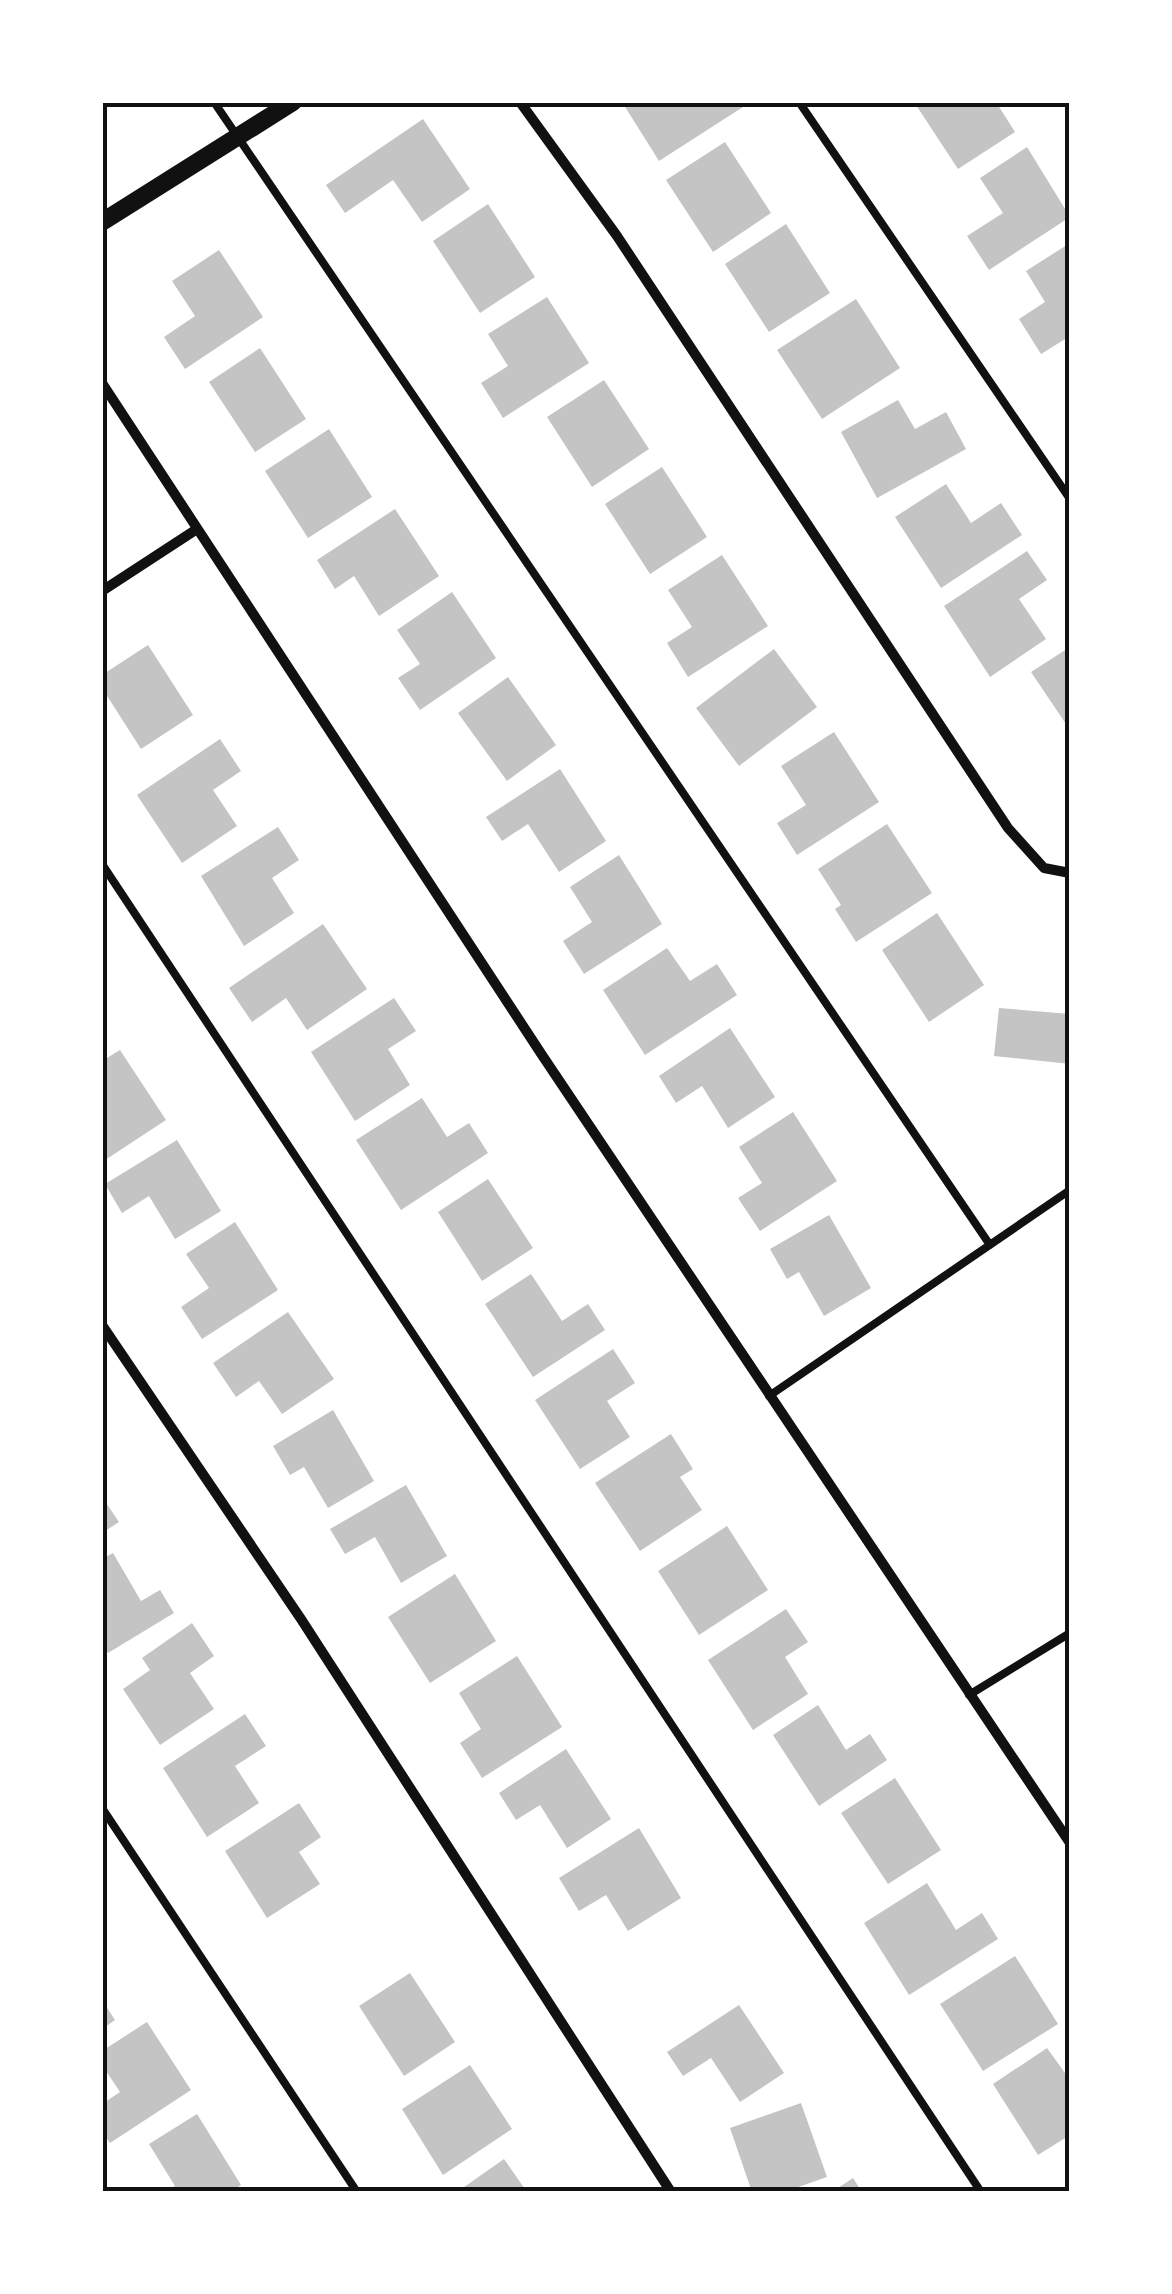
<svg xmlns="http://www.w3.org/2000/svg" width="1172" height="2294" font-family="Poppins,sans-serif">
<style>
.building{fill:#c4c4c4}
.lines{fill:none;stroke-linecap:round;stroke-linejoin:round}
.service{stroke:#111;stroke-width:8}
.minor{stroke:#111;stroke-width:10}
.tertiary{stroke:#111;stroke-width:18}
.neatline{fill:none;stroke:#111;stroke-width:4}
</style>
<rect width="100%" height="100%" fill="#fff"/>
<path class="building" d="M622,102h118l3,5 -84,54z
M914,102h82l19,30 -57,37z
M423,119l47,70 -48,33 -29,-42 -48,33 -19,-28z
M725,142l46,71 -58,39 -47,-72z
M1027,147l43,70 -81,53 -22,-34 36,-23 -23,-35z
M488,204l47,73 -55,36 -47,-72z
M786,224l44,69 -61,39 -44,-68z
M1070,243v93l-29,18 -22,-35 26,-17 -19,-31z
M219,250l44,67 -78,52 -21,-32 31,-21 -23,-35z
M547,297l42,66 -86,55 -22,-35 27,-17 -20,-32z
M856,299l44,69 -78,51 -45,-69z
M260,348l46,71 -51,33 -46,-70z
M604,380l45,69 -57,38 -45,-70z
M898,400l17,29 31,-17 20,37 -89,49 -36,-66z
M329,429l43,68 -64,41 -43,-67z
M662,467l45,70 -57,37 -45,-70z
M946,484l25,39 30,-20 21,32 -81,53 -46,-71z
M395,509l44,67 -60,40 -25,-40 -19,13 -18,-29z
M1027,551l20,29 -28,19 27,40 -56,38 -46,-71z
M722,555l46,71 -80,51 -21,-34 25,-16 -24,-37z
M452,592l44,66 -76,52 -22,-32 22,-14 -23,-34z
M148,645l45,70 -52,34 -39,-61v-13z
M1070,647v83l-39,-58z
M774,649l43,58 -78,59 -43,-58z
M508,677l48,68 -49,36 -49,-68z
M834,732l45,70 -82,53 -20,-32 29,-18 -25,-39z
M220,739l21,32 -28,19 24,36 -55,37 -45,-68z
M560,769l46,72 -47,31 -31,-48 -26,17 -16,-24z
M887,824l45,69 -76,49 -21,-33 6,-4 -23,-36z
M278,827l21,33 -27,18 22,35 -50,33 -43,-70z
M619,855l43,69 -78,50 -21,-33 29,-19 -22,-35z
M937,913l47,72 -55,37 -47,-72z
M323,924l44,65 -60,41 -21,-32 -34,24 -23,-34z
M667,948l23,33 27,-17 20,31 -92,60 -42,-65z
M394,998l22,33 -28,18 22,36 -55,36 -44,-69z
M999,1008l71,6v50l-76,-8z
M730,1028l45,69 -47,31 -26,-42 -26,17 -17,-27z
M120,1050l46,70 -64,42v-101z
M422,1098l25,39 22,-14 19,30 -87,57 -45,-70z
M793,1112l44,69 -77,50 -22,-33 24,-15 -23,-36z
M177,1140l44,71 -46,28 -26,-43 -27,17 -17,-29z
M488,1179l45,69 -51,33 -44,-69z
M829,1215l42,73 -47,28 -25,-44 -12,7 -17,-30z
M235,1222l43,68 -76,49 -21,-32 28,-19 -23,-34z
M531,1274l31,47 26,-17 17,26 -72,47 -48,-73z
M288,1312l46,67 -52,35 -23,-33 -23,16 -23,-34z
M613,1349l22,34 -28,18 23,36 -50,32 -45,-69z
M333,1410l41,71 -46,27 -24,-41 -14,8 -17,-29z
M671,1434l22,35 -13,8 22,33 -62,41 -45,-68z
M406,1485l41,71 -46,27 -26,-46 -30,17 -15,-25z
M102,1497l17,25 -17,11z
M727,1526l41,64 -69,45 -41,-64z
M113,1553l28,48 19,-11 14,23 -66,40 -6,-10v-84z
M455,1574l41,67 -66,42 -42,-66z
M786,1609l22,33 -23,15 23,37 -55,36 -45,-70z
M192,1623l22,33 -24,17 24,36 -54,36 -37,-56 27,-19 -8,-12z
M517,1656l45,71 -80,51 -22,-35 21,-14 -22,-36z
M818,1705l28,45 24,-16 17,26 -68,46 -46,-71z
M245,1714l21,32 -31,20 24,37 -52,34 -44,-69z
M566,1749l45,70 -44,29 -27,-43 -24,15 -17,-27z
M895,1778l46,72 -53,34 -47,-71z
M299,1803l22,34 -22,15 21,32 -53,34 -42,-67z
M639,1828l42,70 -53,33 -22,-36 -27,16 -20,-33z
M927,1883l29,47 26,-17 16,26 -89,56 -45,-72z
M1015,1956l43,68 -75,47 -43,-67z
M410,1973l45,69 -51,34 -45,-70z
M102,2000l13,20 -13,9z
M739,2005l45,68 -44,29 -29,-44 -28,18 -16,-24z
M147,2022l44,68 -81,53 -8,-12v-27l18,-12 -18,-27v-14z
M1047,2048l23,32v55l-32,20 -45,-71z
M470,2065l42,64 -69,46 -41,-66z
M801,2103l26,74 -43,15h-32l-22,-64z
M197,2114l44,71 -11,7h-64l9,-6 -26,-42z
M504,2159l23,33h-70z
M853,2178l9,14h-30z"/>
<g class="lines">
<path class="service" d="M214,102l776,1143
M799,102l271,397
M102,864l879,1328
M769,1396l301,-206
M969,1695l101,-62
M102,1808l255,384"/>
<path class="minor" d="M520,102l97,134 391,592 36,40 26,5
M102,383l440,672 528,788
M102,591l95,-62
M102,1325l199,294 370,573"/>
<path class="tertiary" d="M102,222l191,-120"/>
</g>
<rect width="1172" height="2294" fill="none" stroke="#ffffff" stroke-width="210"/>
<rect x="105" y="105" width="962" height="2084" class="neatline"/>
</svg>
